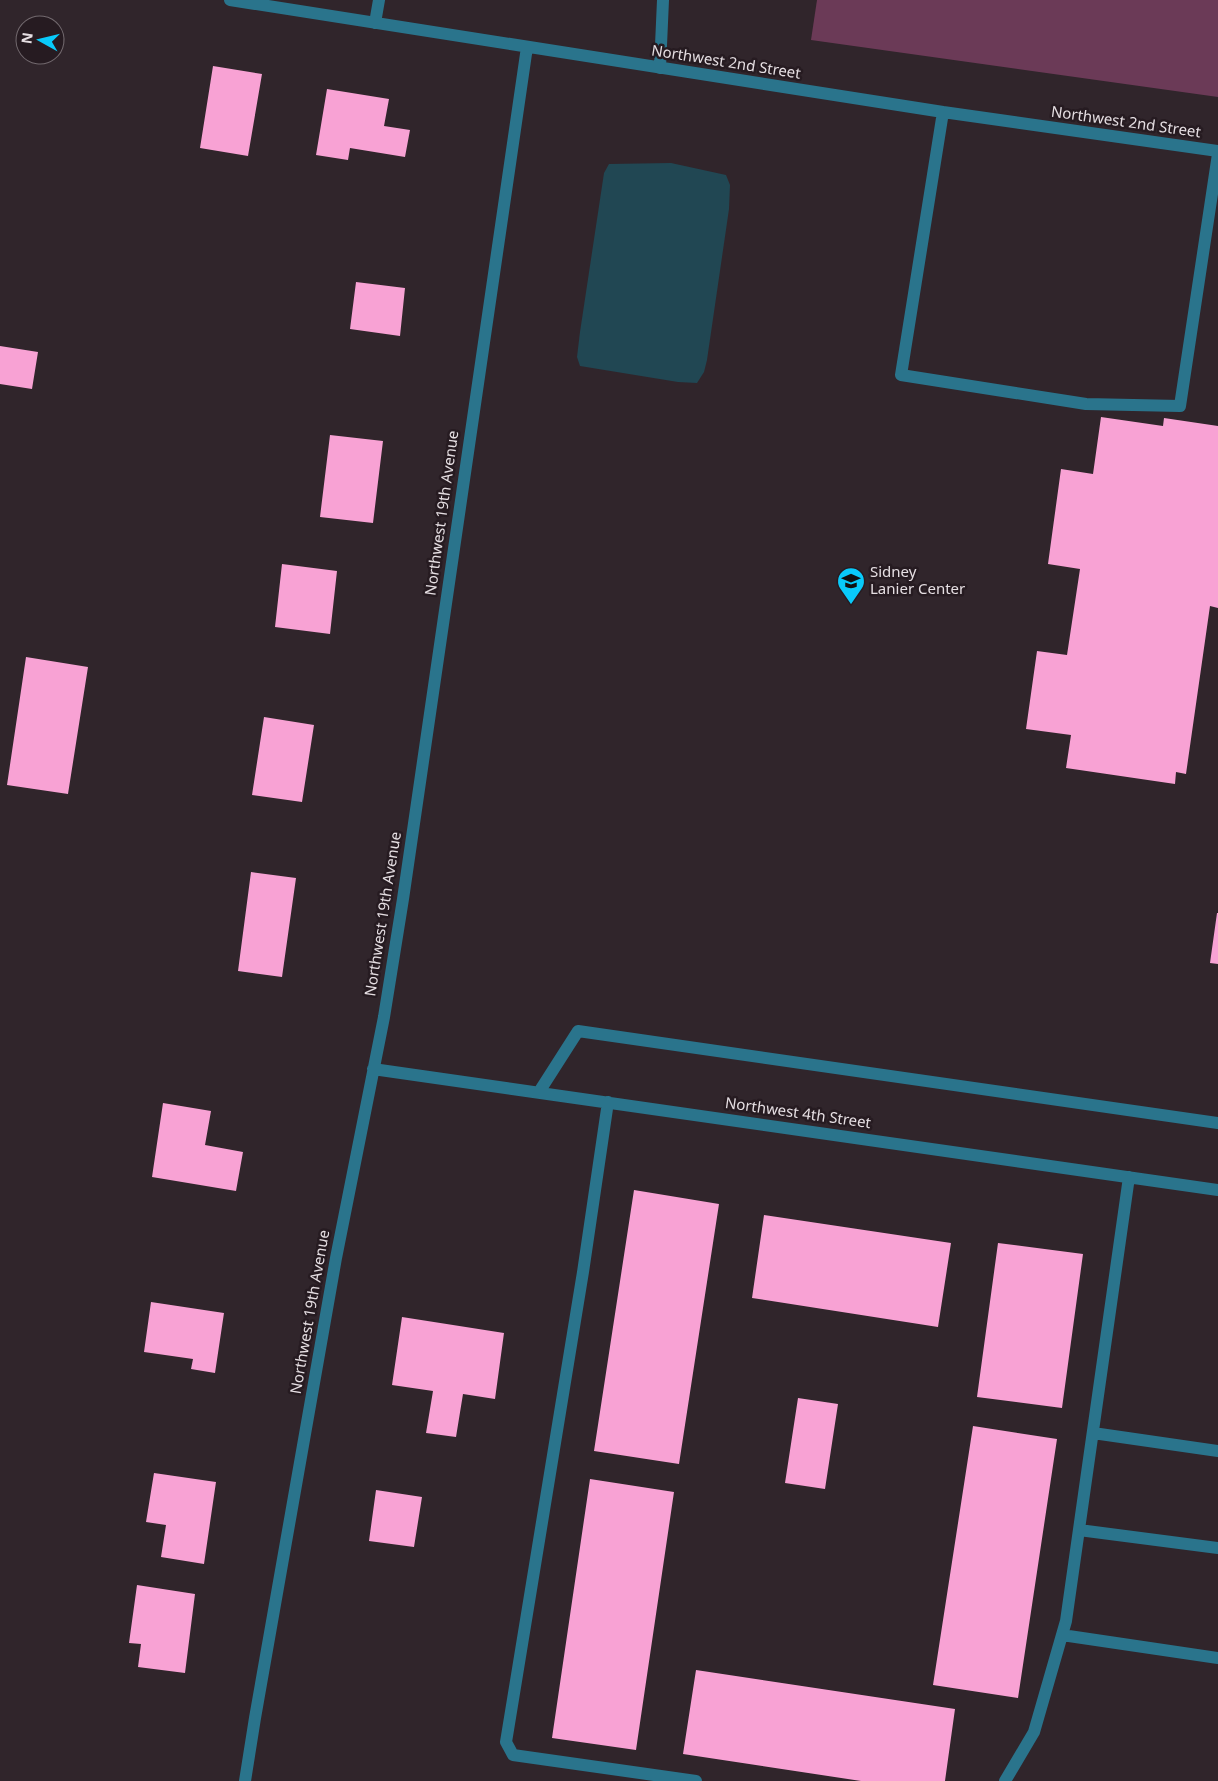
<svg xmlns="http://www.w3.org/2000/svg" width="1218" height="1781" font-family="'Noto Sans',sans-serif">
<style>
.green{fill:#6b3a57}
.water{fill:#214753}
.building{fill:#f8a2d4}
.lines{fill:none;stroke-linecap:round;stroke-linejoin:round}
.minor{stroke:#2a748c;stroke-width:12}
.labels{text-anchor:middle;stroke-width:5;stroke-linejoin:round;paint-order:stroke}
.street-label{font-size:15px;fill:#e5dee2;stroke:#261b21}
.poi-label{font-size:15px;fill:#e5dee2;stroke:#261b21;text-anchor:start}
</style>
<rect width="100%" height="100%" fill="#30252b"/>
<path class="green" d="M817,0h401v97l-407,-57z"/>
<path class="water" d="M671,163l55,12 4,10 -1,24 -22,151 -3,12 -7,11 -19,-1 -98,-16 -3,-9 3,-25 24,-159 5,-9z"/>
<path class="building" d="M213,66l49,8 -14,82 -48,-8z
M327,89l62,10 -5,27 26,4 -5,27 -55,-9 -2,12 -32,-5z
M356,282l49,6 -5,48 -50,-7z
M0,346l38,6 -6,37 -32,-5z
M1101,417l62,9 1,-8 54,8v182l-8,-2 -24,168 -10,-2 -1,12 -109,-16 5,-33 -45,-6 11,-78 30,4 13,-86 -32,-5 13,-95 32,5z
M330,435l53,6 -10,82 -53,-6z
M282,564l55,7 -7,63 -55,-7z
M26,657l62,10 -20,127 -61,-9z
M264,717l50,8 -12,77 -50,-7z
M251,872l45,6 -14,99 -44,-6z
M1217,913h1v51l-8,-1z
M163,1103l48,8 -6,34 38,7 -7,39 -84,-14z
M634,1190l85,14 -40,260 -85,-13z
M764,1215l187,28 -13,84 -186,-29z
M998,1243l85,11 -21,154 -85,-11z
M151,1302l73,11 -9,60 -24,-4 2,-10 -49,-7z
M402,1317l102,16 -9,66 -32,-5 -7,43 -30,-4 7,-42 -41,-6z
M798,1398l40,6 -13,85 -40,-6z
M973,1426l84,13 -39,259 -85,-13z
M154,1473l62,9 -12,82 -43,-7 5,-32 -20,-3z
M590,1479l84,13 -38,258 -84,-12z
M376,1490l46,7 -8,50 -45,-6z
M137,1585l58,9 -10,79 -47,-6 3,-23 -12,-1z
M696,1670l259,39 -10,72h-84l-178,-27z"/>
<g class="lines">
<path class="minor" d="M230,0l713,112 275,39
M375,23l4,-23
M660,68l3,-68
M943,112l-42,263 185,29 94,2 38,-252
M373,1069l845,121
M539,1092l39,-61 640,92
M608,1102l-25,170 -77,470 7,13 183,26
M1093,1433l125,18
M1079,1530l139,18
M1062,1635l156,23
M245,1781l10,-63 81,-460 48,-241 19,-118 124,-852
M1005,1781l29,-49 32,-111 63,-444"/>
</g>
<defs>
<g id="school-pin" transform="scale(1.4375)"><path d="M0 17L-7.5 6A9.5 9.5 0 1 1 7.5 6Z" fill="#09cafa" stroke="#261b21"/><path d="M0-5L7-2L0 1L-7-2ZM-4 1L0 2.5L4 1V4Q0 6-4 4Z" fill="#111"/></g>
</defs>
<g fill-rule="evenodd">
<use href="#school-pin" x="851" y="581"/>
</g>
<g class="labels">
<g class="street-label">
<text transform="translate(726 62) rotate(9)" y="5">Northwest 2nd Street</text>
<text transform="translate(1126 122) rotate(8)" y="5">Northwest 2nd Street</text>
<text transform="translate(442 513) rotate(-82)" y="5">Northwest 19th Avenue</text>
<text transform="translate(383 914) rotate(-81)" y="5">Northwest 19th Avenue</text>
<text transform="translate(798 1113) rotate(8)" y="5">Northwest 4th Street</text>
<text transform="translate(310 1312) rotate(-80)" y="5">Northwest 19th Avenue</text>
</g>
<g class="poi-label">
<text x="870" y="577">Sidney<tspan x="870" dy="17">Lanier Center</tspan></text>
</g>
</g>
<g transform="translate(40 40) rotate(278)"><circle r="24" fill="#261b21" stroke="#72696e"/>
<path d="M0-4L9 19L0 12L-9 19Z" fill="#09cafa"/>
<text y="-8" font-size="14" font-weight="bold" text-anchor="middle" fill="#e5dee2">N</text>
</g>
</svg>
